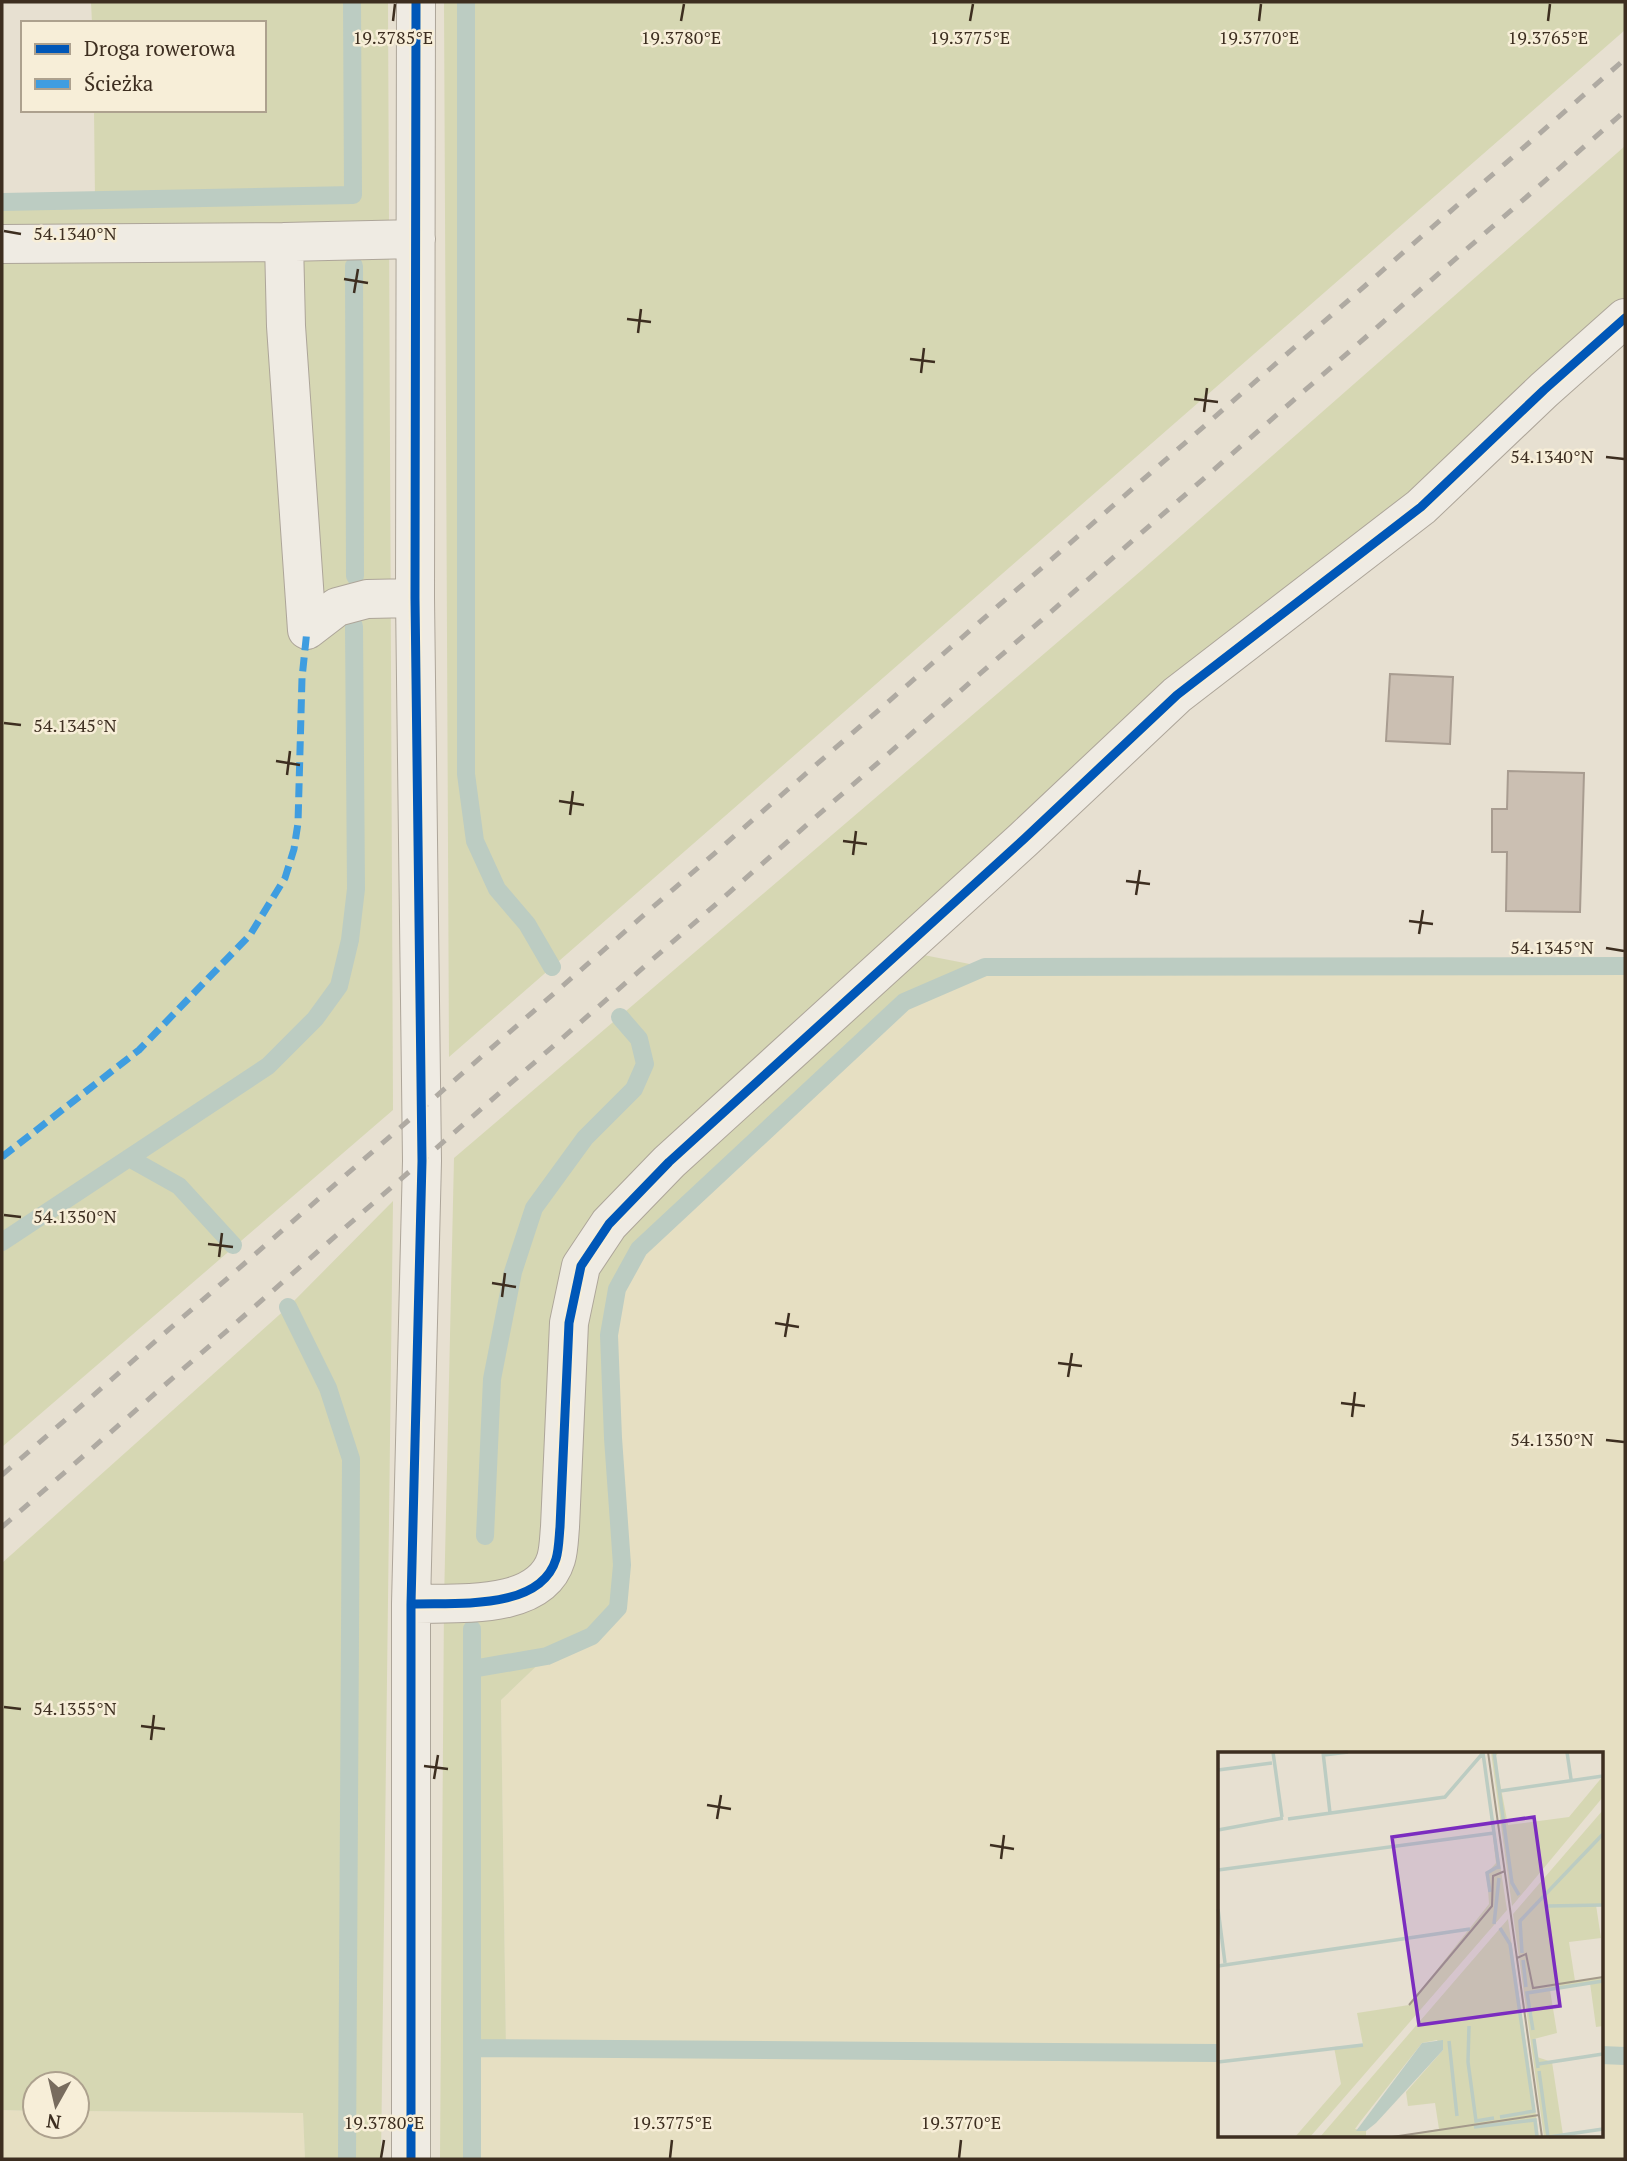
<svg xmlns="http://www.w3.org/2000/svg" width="1627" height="2161" font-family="'PT Serif',serif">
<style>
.farmland{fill:#e6dfc2;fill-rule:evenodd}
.green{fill:#d6d7b3}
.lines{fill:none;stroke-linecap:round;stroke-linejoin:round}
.stream{stroke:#bcccc2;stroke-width:18}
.building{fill:#cbbfb2;stroke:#a89c90;stroke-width:2}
.minor-casing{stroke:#ada599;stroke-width:40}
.minor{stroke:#efebe3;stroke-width:38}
.rail{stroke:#afaaa2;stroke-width:5;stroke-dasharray:12 12;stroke-linecap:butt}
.quiet{stroke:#3f9de0;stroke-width:7;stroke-dasharray:14 7;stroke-linecap:butt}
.cycleway-casing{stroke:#f7eed8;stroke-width:13}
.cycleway{stroke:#0057b8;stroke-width:9}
.ticks{fill:none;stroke:#3d2e20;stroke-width:2.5}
.inset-river{fill:none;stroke:#bcccc2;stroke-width:3.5}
.inset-road{fill:none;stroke:#a3998a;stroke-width:2}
.view{fill:#7b2cbf;fill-opacity:0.15;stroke:#7b2cbf;stroke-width:3.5}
.inset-edge{fill:none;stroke:#3d2e20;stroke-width:3.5}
.ticks-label{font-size:18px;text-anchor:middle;fill:#3d2e20;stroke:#f7eed8;stroke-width:5;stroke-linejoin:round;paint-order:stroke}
</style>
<rect width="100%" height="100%" fill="#e7e0d1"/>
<path class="farmland" d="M1625,966v1193h-1153v-111l34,-1 -5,-347 46,-44 45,-20 30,-71 -9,-127 -4,-103 8,-46 22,-40 265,-247 81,-35zM1219,1753h382v382h-382z
M2,2110l33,1v15h42v-15l226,2 2,46h-303z"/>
<path class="green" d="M91,2h297l5,1108 -391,337v-1245l93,-2 -1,-90h170v-87h-172z
M444,2h1181v28l-1176,1027z
M1625,146v172l-722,633 82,16 -81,35 -265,247 -22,40 -8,46 4,103 9,127 -4,43 -26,28 -45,20 -46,44 5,348h-33v111h-33l4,-557 10,-444 688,-588z
M393,1201l-12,958h-76l-2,-46 -226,-2v-27h-42v27l-33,-1v-547l286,-256z"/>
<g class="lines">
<path class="stream" d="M466,2v772l9,67 22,48 30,35 25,43
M2,202l351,-7 -1,-193
M354,266l1,310
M129,1158l50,28 54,59
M2,1242l266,-176 47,-47 24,-33 11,-46 6,-51 -2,-263
M288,1307l40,81 23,71 -4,700
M485,1536l7,-157 21,-107 21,-64 51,-70 49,-49 11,-25 -6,-25 -19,-22
M472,1669l75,-13 45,-20 26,-28 4,-43 -9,-127 -4,-103 8,-46 22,-40 265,-247 81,-35 640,-1
M472,2048l747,5
M1601,2055l24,1
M472,2159v-530"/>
</g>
<path class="building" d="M1390,674l63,3 -3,67 -64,-3z
M1508,771l76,2 -4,139 -74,-1 1,-59h-15v-43h15z"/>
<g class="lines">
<g class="minor-casing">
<path id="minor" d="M284,242l132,-3
M2,244l282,-2 2,84 21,304 30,-23 30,-8 48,-1
M411,1604c42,-2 129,8 145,-45 3,-10 3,-22 4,-32l9,-204 12,-57 28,-42 60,-62 355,-323 153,-144 244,-188 123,-117 81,-72
M411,2159v-555l11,-443 -7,-563 1,-596"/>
</g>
<use href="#minor" class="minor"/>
<path class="rail" d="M2,1475l1623,-1416
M2,1527l1623,-1416"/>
<path class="quiet" d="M2,1157l137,-107 111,-115 35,-57 9,-29 4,-26 4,-145 5,-48"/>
<g class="cycleway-casing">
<path id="cycleway" d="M411,1604c42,-2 129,8 145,-45 3,-10 3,-22 4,-32l9,-204 12,-57 28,-42 60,-62 355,-323 153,-144 244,-188 123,-117 81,-72
M411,2159v-555l11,-443 -7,-563 1,-596"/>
</g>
<use href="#cycleway" class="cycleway"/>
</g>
<path class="ticks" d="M393,21l2,-17M681,21l3,-17M970,21l3,-17M1259,21l2,-17M1548,21l2,-17M4,231l17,3M344,279l24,4M354,293l4,-24M627,319l24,3M638,333l3,-24M910,359l25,3M921,373l3,-25M1194,399l24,3M1204,412l3,-24M1606,457l18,2M4,723l17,2M276,761l24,4M287,775l3,-24M559,801l25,4M570,815l3,-24M843,841l24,3M853,855l3,-24M1126,881l24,3M1136,895l4,-25M1409,921l24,3M1419,934l4,-24M1606,948l18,3M4,1215l17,2M208,1244l25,3M219,1257l3,-24M492,1283l24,4M502,1297l3,-24M775,1323l24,4M785,1337l4,-24M1058,1363l24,3M1068,1377l4,-24M1341,1403l24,3M1352,1417l3,-25M1606,1440l18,2M4,1707l17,2M141,1726l24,3M151,1740l3,-25M424,1766l24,3M434,1779l4,-24M707,1805l24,4M717,1819l4,-24M990,1845l24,4M1001,1859l3,-24M381,2158l3,-18M670,2158l2,-18M959,2158l2,-18"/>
<g transform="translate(1218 1752)">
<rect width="385" height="385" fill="#e7e0d1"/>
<path d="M265,0l24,158 -197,227h-15l46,-53 -7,-37 29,-2 -6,-32 52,-8 80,-101 -2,-31 9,-10zM273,0h8l-4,5 13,68 61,-8 34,-41v21l-91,109zM385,58v95h-7l5,33 -32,4 6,39 28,-4v49l-7,1 -6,-44 -40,7 7,43 -23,6 3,18 15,5 11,73 -19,2 -31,-223zM290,167l31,218h-147l47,-8 -4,-26 -27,3 -2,-14 37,-42 -6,-10 -15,3 -62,79 -5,7 11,2v6h-46z" fill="#d6d7b3"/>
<path d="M225,288v10l-67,73 -10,8h-10l66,-88z" fill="#bcccc2"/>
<path class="inset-river" d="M55,0l9,65M105,0l7,61M276,0l18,131 7,12M349,0l4,27M265,1l16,116M106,3l24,-3M0,18l54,-7M282,39l103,-15M70,67l157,-22 38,-44M0,78l65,-12M0,118l276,-37M272,140l-3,-19 12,-7M330,154l55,-1M0,157l7,54M276,172l5,-46M304,201l-2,-32 83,-87M305,208l3,27M0,214l252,-37M251,274l-1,36 8,59 18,-3M315,278l-6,-37 76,-12M316,287l4,29M231,289l8,75M0,310l145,-17M320,312l65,-10M321,319l9,66M282,365l34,-6 -24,-167 -10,-16M256,375l61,-7 2,17M331,385l54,-8"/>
<path class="inset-road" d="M270,0l54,385M299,206l9,-4 7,34 70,-11M191,253l83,-99 1,-30 12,-5M174,385l147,-22"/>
<path class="view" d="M316,65l26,189 -141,19 -27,-188z"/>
<rect width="385" height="385" class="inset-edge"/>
</g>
<g class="ticks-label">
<text x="393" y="44">19.3785°E</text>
<text x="681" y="44">19.3780°E</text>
<text x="970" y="44">19.3775°E</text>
<text x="1259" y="44">19.3770°E</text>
<text x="1548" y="44">19.3765°E</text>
<text x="75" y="240">54.1340°N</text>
<text x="1552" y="463">54.1340°N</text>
<text x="75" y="732">54.1345°N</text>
<text x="1552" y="954">54.1345°N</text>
<text x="75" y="1223">54.1350°N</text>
<text x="1552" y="1446">54.1350°N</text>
<text x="75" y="1715">54.1355°N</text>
<text x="384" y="2129">19.3780°E</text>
<text x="672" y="2129">19.3775°E</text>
<text x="961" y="2129">19.3770°E</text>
</g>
<rect width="1627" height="2161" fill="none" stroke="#3d2e20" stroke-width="7"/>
<rect x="21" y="21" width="245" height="91" fill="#f7eed8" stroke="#ada18e" stroke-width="2"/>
<rect x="35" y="44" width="35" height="10" fill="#0057b8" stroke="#ada18e" stroke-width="2"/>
<text x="84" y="56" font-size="21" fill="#3d2e20">Droga rowerowa</text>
<rect x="35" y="79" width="35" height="10" fill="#3f9de0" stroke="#ada18e" stroke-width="2"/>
<text x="84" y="91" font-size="21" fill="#3d2e20">Ścieżka</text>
<g transform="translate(56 2105) rotate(188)"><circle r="33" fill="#f7eed8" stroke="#ada18e" stroke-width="2"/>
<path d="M0-5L12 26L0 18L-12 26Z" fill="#786c5e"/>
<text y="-10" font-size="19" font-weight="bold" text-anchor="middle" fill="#3d2e20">N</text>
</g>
</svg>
